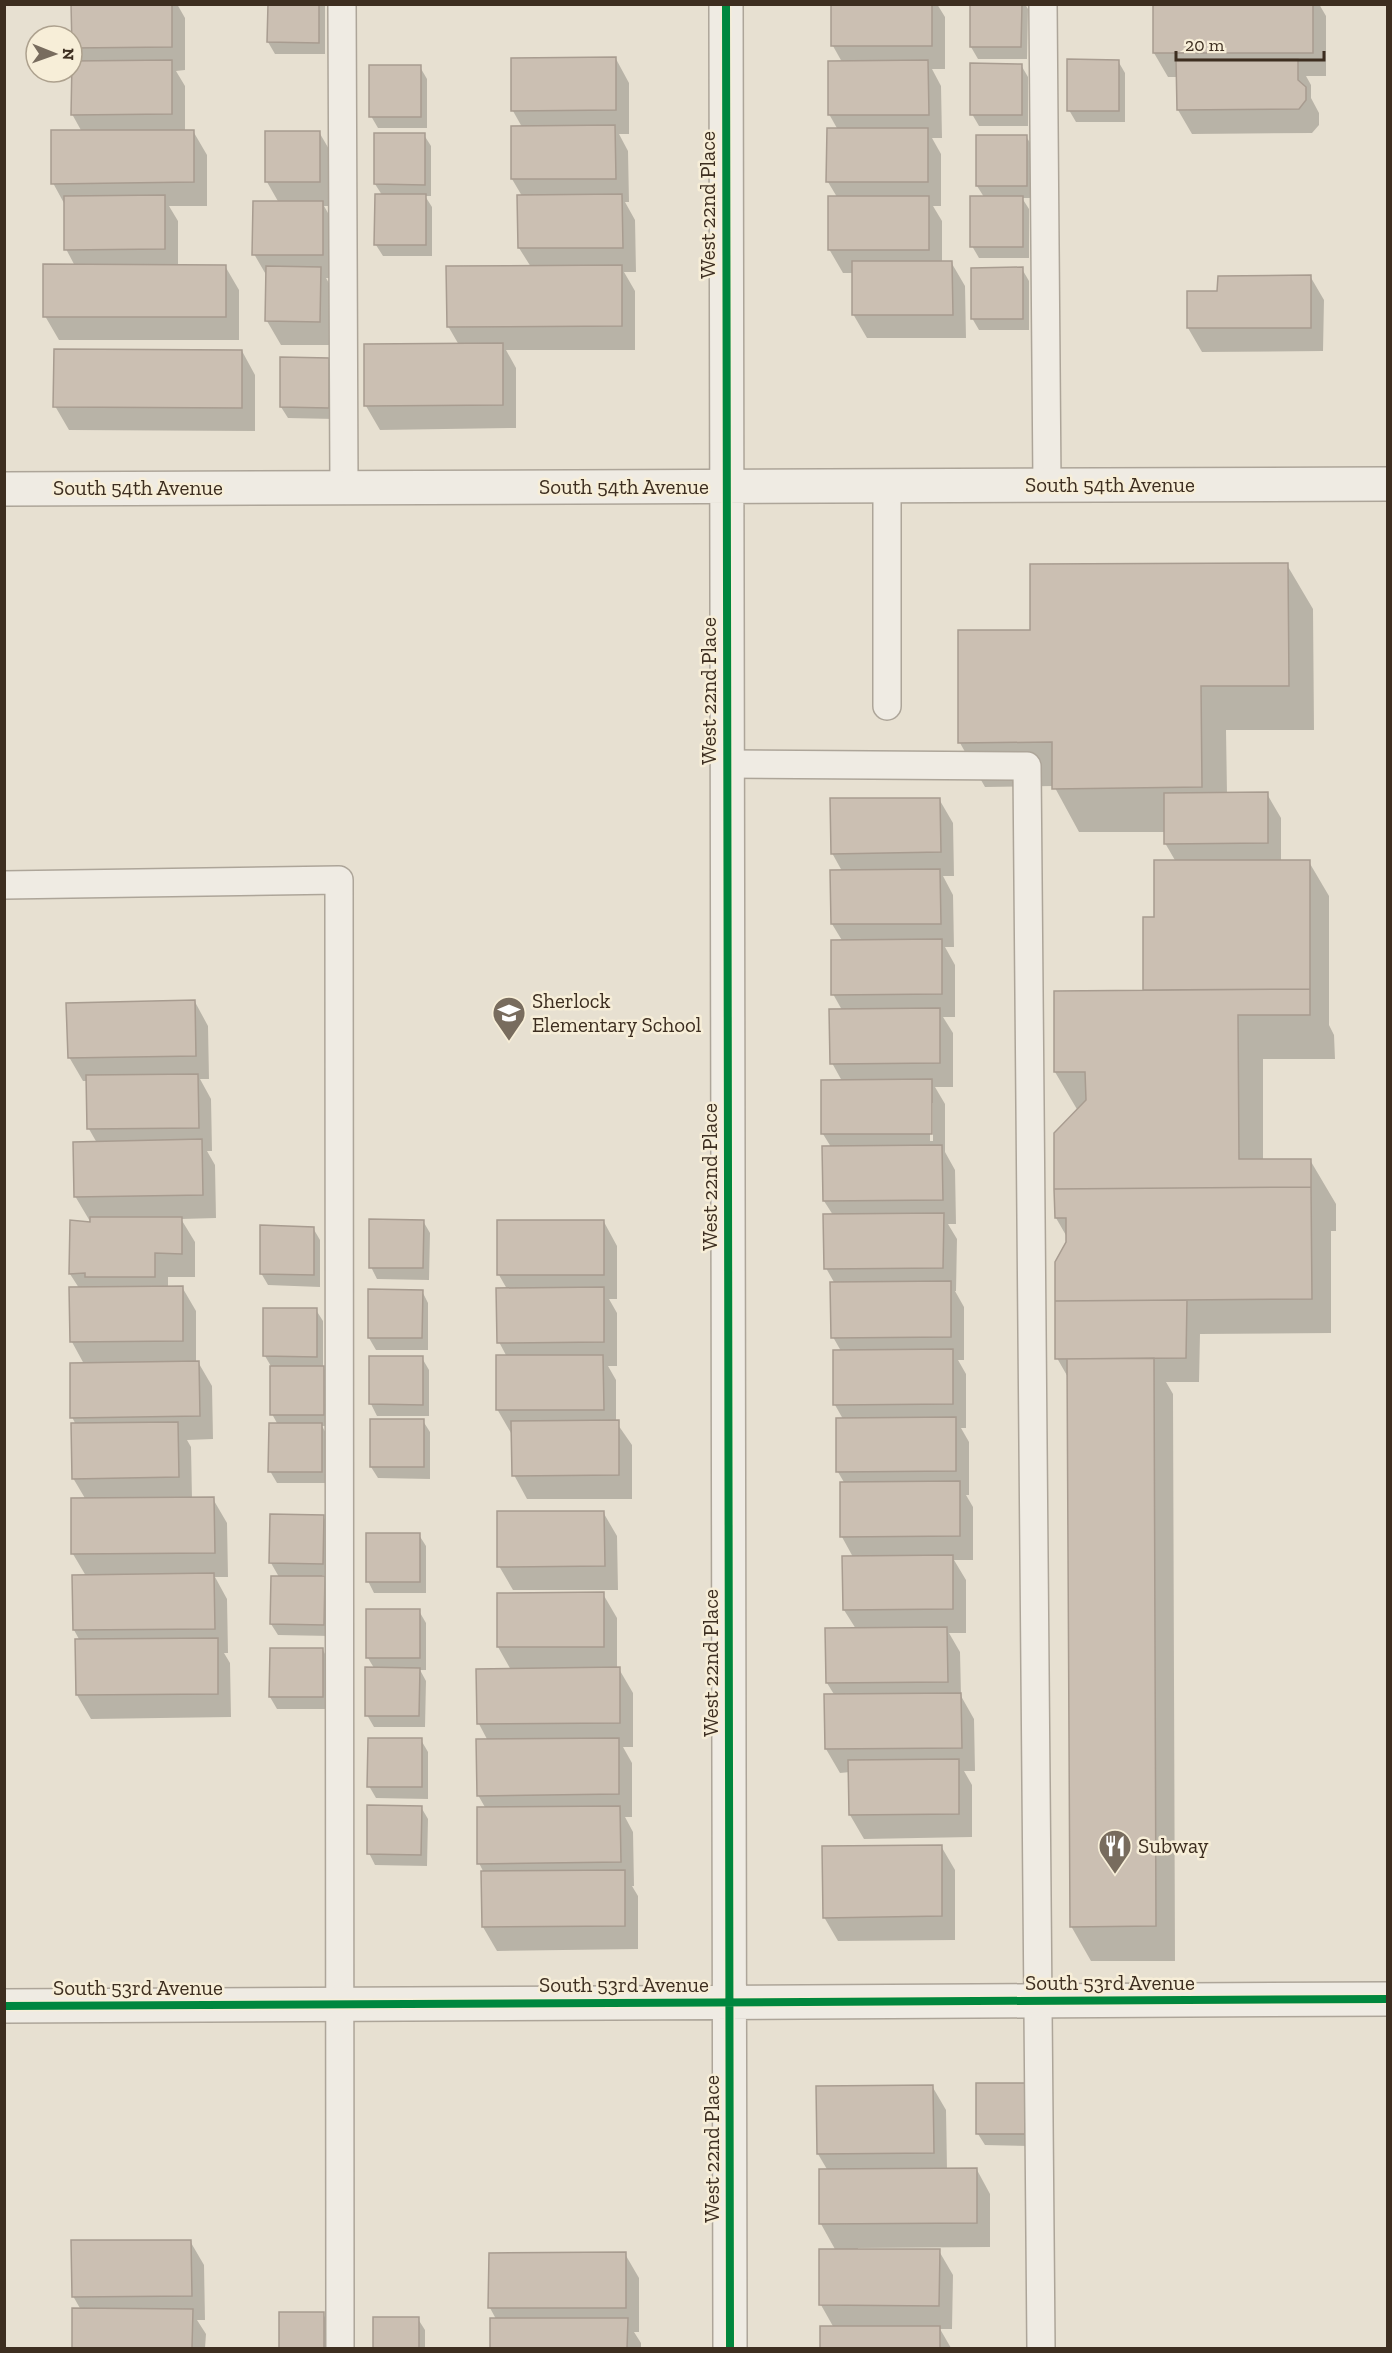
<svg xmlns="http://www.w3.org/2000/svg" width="1392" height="2353" font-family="'Zilla Slab',serif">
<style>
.shadow{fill:#0003;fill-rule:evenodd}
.building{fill:#cbbfb2;stroke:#a89c90;stroke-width:1.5}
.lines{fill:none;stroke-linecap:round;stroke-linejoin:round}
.service-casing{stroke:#ada599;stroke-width:30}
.minor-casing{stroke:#ada599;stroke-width:36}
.service{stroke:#efebe3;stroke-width:27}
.minor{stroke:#efebe3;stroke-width:33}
.cycleway-casing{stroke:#f7eed8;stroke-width:11}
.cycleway{stroke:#00873e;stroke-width:8}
.labels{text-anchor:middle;stroke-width:5;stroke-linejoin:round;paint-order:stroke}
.street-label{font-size:21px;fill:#3d2e20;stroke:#f7eed8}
.poi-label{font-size:21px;fill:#3d2e20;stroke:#f7eed8;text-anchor:start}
</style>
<rect width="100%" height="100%" fill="#e7e0d1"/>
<path class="shadow" d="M73,4h104l8,14v52l-9,1 9,15v45h8l14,24v51h-38l9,15v45h47l14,24v50h-180l-14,-24 30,-50 -9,-17 -1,-44 -12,-22 29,-51 -10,-18 9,-52 -8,-15z
M269,4h56v50h-50l-7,-12z
M377,4h46l1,1 -46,1z
M833,4h104l8,13v52h-13l9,17 1,52h-10l9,16v52h-8l9,15v41h9l14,24 1,52h-99l-14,-24v-41h-10l-14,-24 8,-52 -9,-15 10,-52 -9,-16 13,-52 -9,-16z
M971,4h54l3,5 -1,50h-49l-7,-12z
M1155,4h164l7,12v60h-20l5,9v13l8,15v12l-7,8 -120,1 -14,-24v-33h-10l-14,-24z
M616,59l13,24v51h-10l9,17 1,51h-4l10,18 1,52h-12l11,19v59h-129l10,18v60l-136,2 -14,-24 93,-61 -11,-19 83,-59 -12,-19 3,-52 -10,-17 10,-52 -9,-16z
M1118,61l7,12v49h-49l-7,-12z
M1021,65l7,12v49h-49l-7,-12z
M420,67l7,12v49h-49l-7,-12z
M319,132l14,24v50h-9l12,21v51h-10l8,14 -1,53h-52l-14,-24 1,-43 -14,-24 25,-51 -12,-21z
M424,135l7,11v50h-6l7,11v49h-49l-7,-11 6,-50 -7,-11z
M1026,136l7,12v50h-11l7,11v49h-50l-7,-12 12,-49 -7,-11z
M1022,269l7,12v49h-50l-7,-12z
M1310,276l14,24 -1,51 -121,1 -14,-24 31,-35z
M242,351l13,24v56l-186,-1 -14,-24z
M328,359l7,12 -1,48 -46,-1 -7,-11z
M1287,565l26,44 1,121h-88l1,64h40l14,24v44h28l20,34v129l5,10 1,24h-72v102l47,-1 26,44v27h-5v102l-131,1 -1,48h-33l7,12 2,567h-84l-20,-35 -2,-547 -12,-21 -1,-57 11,-64 -11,-19 22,-107 -23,-39v-80h91l10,-73 20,-57 -11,-19v-11h-86l-25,-46 -69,1 -25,-44 72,-112z
M939,799l14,24 1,53h-11l10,19 1,52h-9l10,18v52h-12l10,16v54h-18l10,17v48l10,18 1,54h-8l9,15 -1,52h-1l9,16v53h-6l8,14v54h-5l8,14v53h-3l7,12v53h-19l12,20v53h-17l11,19 1,44 13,23 1,52h-11l8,14v52l-108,2 -14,-24v-43l-10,1 -14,-24 9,-53 -8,-13 29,-54 -12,-19v-53h9l-11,-20 3,-53 -7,-12 5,-53 -8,-14 6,-54 -8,-14 2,-53 -9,-16 7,-53 -9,-14 7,-54 -8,-13 19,-53 -10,-18 10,-53 -9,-16 10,-52 -11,-18 10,-53 -10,-18zM930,1103h3v38h-3z
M195,1002l13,24 1,53h-9l11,20 1,52h-5l8,14 1,53 -35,1 14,23v35h-27v11l14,-1 14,24v51h2l14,24 1,53 -26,1 4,7 1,52h21l14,24 1,54h-13l12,22 1,54h-4l6,10 1,54 -140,2 -14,-24 3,-54 -6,-11 -1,-54h13l-13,-22 13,-54 -13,-22 3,-53 -4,-8 12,-53 -12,-22 7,-54 -9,-14 21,-51 -16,-27 22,-53 -8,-14 -1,-48h-5l-14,-24z
M423,1221l7,12 -1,47 -52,-1 -6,-12z
M604,1222l13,24v53h-8l8,14v53h-9l8,14v42l16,23v54h-105l-13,-24 -3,-42 -14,-24 10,-52 -8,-15 8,-53 -8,-14z
M313,1228l7,12v47l-52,-2 -7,-12z
M422,1291l6,12v47h-52l-7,-12z
M316,1310l7,11v46l7,12v47h-8l6,11v46h-51l-7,-12 8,-46 -6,-11v-46l-7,-12z
M371,1357l51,1 7,12v46h-52l-6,-12z
M423,1421l7,11v47l-52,-1 -7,-11z
M603,1512l14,24 1,54h-105l-14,-24z
M323,1516l7,12 -1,47h-7l9,14 -1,47 -52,-1 -7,-11 8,-47 -8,-14z
M419,1535l7,11v47h-52l-6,-12z
M603,1594l14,24v51h2l14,24v54h-10l9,16v54h-7l8,15 1,54h-2l6,10v53l-141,2 -14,-24 1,-54 -5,-10 7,-54 -8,-14 10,-54 -9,-17 32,-54 -13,-23z
M419,1611l7,12v47h-6l6,11 -1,46h-51l-7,-12 7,-47 -6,-10z
M323,1650l6,12v47h-52l-7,-12z
M421,1740l7,12v47l-52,-1 -7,-12z
M421,1807l7,12 -1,47 -52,-1 -6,-12z
M941,1846l14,24v70l-117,1 -14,-24z
M1024,2085l7,12 -1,49 -45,-1 -7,-11z
M932,2086l14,24 1,60h30l13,24v53l-132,1v3h81l14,24 -1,54h-12l11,19h-130v-20h13l-13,-23 15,-54 -15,-27 7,-53 -10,-17z
M190,2241l14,24 1,55h-8l9,14 -1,14h-131v-38h7l-8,-14z
M625,2254l14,24v54h-5l7,11v5h-150v-29h5l-6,-11z
M280,2314h43l7,12v22h-50z
M375,2318l43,1 7,11v18h-50z"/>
<path class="building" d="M71,4h101v43l-100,1z
M268,4h51v39l-52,-1z
M831,4h101v42h-101z
M970,4h52l-1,43h-51z
M1153,4h160v49h-160z
M616,57v53l-105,1v-53z
M1067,59l52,1v51h-52z
M1176,59h122v21l8,7v13l-7,9 -122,1z
M172,60v54l-101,1 1,-54z
M928,60l1,55h-101v-54z
M970,63l52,1v51h-52z
M369,65h52v52h-52z
M615,125l1,54h-105v-53z
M827,128h101v54h-102z
M51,130h143v52l-143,2z
M265,131h55v51h-55z
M374,133h51v52l-51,-1z
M976,135h51v51h-51z
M375,194h51v51h-52z
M622,194l1,54h-105l-1,-53z
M165,195v54l-101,1v-54z
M828,196h101v54h-101z
M970,196h53v51h-53z
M253,201h70v54h-71z
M852,261h100l1,54h-101z
M43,264l183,1v52h-183z
M622,265v61l-175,1 -1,-61z
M266,266l55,1 -1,55 -55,-1z
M1023,267v52h-52v-51z
M1311,275v53h-124v-37h30l1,-15z
M503,343v62l-139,1v-62z
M54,349l188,1v58l-189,-1z
M280,357l49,1v50l-49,-1z
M1288,563l1,123h-88l1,101 -150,2v-47l-94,1v-113h72v-66z
M1268,792v51l-104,1v-51z
M830,798h110l1,54 -110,2z
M1154,860h156v129l-167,1v-73h11z
M940,869l1,55h-110l-1,-54z
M942,939v55l-111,1v-55z
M1310,989v26h-72l1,144h72v28l-257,2v-56l32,-33 -1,-28h-31v-81z
M195,1000l1,56 -128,2 -2,-55z
M940,1008v55l-110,1 -1,-55z
M198,1074l1,54 -112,1 -1,-54z
M932,1079v55h-111v-54z
M202,1139l1,56 -129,2 -1,-55z
M942,1145l1,55 -120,1 -1,-55z
M1311,1187l1,112 -257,2v-39l11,-20v-24h-11l-1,-29z
M944,1213l-1,55 -119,1 -1,-55z
M90,1217h92v37l-27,-1v24h-70v-4l-16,1 1,-54 20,2z
M369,1219l55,1 -1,48h-54z
M497,1220h107v55h-107z
M260,1225l54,2v48l-54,-1z
M951,1281v56l-120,1 -1,-56z
M183,1286v55l-113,1 -1,-55z
M604,1287v55l-107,1 -1,-55z
M368,1289l55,1 -1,48h-54z
M1187,1300l-1,58 -131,1v-58z
M263,1308h54v49l-54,-1z
M953,1349v55l-120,1v-55z
M496,1355h107l1,55h-108z
M369,1356h54v49l-54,-1z
M1154,1358l2,568 -86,1 -3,-568z
M199,1361l1,55 -130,2v-55z
M270,1366h54v49h-54z
M956,1417v54l-120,1v-54z
M370,1419h54v48h-54z
M619,1420v55l-107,1 -1,-55z
M178,1422l1,55 -107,2 -1,-56z
M269,1423h53v49h-54z
M960,1481v55l-120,1v-55z
M214,1497l1,56 -144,1v-56z
M497,1511h107l1,55 -108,1z
M270,1514l54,1 -1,49 -54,-1z
M366,1533h54v49h-54z
M953,1555v54l-110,1 -1,-54z
M214,1573l1,56 -142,1 -1,-55z
M271,1576h54l-1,49 -54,-1z
M604,1592v55h-107v-54z
M366,1609h54v49h-54z
M947,1627l1,55 -122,1 -1,-55z
M218,1638v56l-142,1 -1,-56z
M270,1648h53v49h-54z
M365,1667l55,1 -1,48h-54z
M620,1667v56l-143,1 -1,-55z
M961,1693l1,55 -137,1 -1,-55z
M368,1738h54v49h-55z
M619,1738v56l-142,2 -1,-57z
M959,1759v55l-110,1 -1,-55z
M367,1805l55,1 -1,49 -54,-1z
M620,1806l1,56 -144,2v-57z
M942,1845v71l-119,2 -1,-72z
M625,1870v56l-143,1 -1,-56z
M976,2083h49v51h-49z
M933,2085l1,68 -117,1 -1,-68z
M977,2168v55l-158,1v-55z
M71,2240h120l1,56 -120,1z
M819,2249h121l-1,57 -120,-1z
M626,2252v56h-138l1,-55z
M72,2308l121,1 -1,39h-120z
M279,2312h45v36h-45z
M373,2317h46v31h-46z
M490,2318h138l-1,30h-137z
M820,2326h120v22h-120z"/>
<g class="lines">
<g class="service-casing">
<path id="service" d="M342,4l2,482
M1043,4l4,481
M887,706v-220
M727,764l300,2 14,1582
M4,885l335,-5 1,1468"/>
</g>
<g class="minor-casing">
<path id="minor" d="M726,4l4,2344
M4,489l1384,-5
M4,2006l1384,-7"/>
</g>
<use href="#service" class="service"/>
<use href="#minor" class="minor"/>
<g class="cycleway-casing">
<path id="cycleway" d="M726,4l4,2344
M4,2006l1384,-7"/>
</g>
<use href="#cycleway" class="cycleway"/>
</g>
<defs>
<g id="school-pin" transform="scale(1.725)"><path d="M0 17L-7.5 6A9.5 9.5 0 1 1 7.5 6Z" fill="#786c5e" stroke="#f7eed8"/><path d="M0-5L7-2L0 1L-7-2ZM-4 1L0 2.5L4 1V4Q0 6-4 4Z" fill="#fff"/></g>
<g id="restaurant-pin" transform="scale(1.725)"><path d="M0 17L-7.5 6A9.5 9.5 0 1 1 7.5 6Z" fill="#786c5e" stroke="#f7eed8"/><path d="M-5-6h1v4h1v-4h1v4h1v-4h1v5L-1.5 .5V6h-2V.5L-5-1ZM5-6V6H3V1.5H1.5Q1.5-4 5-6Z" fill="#fff"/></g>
</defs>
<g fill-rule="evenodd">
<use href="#school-pin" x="509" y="1013"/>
<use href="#restaurant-pin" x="1115" y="1846"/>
</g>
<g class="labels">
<g class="street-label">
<text transform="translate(708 205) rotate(-90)" y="7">West 22nd Place</text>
<text x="1110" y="492">South 54th Avenue</text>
<text x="624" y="494">South 54th Avenue</text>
<text x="138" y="495">South 54th Avenue</text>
<text transform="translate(709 691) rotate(-90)" y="7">West 22nd Place</text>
<text transform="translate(710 1177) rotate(-90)" y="7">West 22nd Place</text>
<text transform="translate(711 1663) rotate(-90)" y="7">West 22nd Place</text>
<text x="1110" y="1990">South 53rd Avenue</text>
<text x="624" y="1992">South 53rd Avenue</text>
<text x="138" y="1995">South 53rd Avenue</text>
<text transform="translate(712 2149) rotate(-90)" y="7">West 22nd Place</text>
</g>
<g class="poi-label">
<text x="532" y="1008">Sherlock<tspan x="532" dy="24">Elementary School</tspan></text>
<text x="1138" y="1853">Subway</text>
</g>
</g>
<rect width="1392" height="2353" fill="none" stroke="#3d2e20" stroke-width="12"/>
<g transform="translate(54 54) rotate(91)"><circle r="28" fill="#f7eed8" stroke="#ada18e" stroke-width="1.5"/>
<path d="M0-4.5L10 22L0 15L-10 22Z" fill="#786c5e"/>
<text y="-9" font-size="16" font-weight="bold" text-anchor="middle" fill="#3d2e20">N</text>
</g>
<path d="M1176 51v9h148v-9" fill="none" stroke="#3d2e20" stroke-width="3"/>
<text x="1185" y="51" font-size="18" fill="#3d2e20" stroke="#f7eed8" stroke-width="4.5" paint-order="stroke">20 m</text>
</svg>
